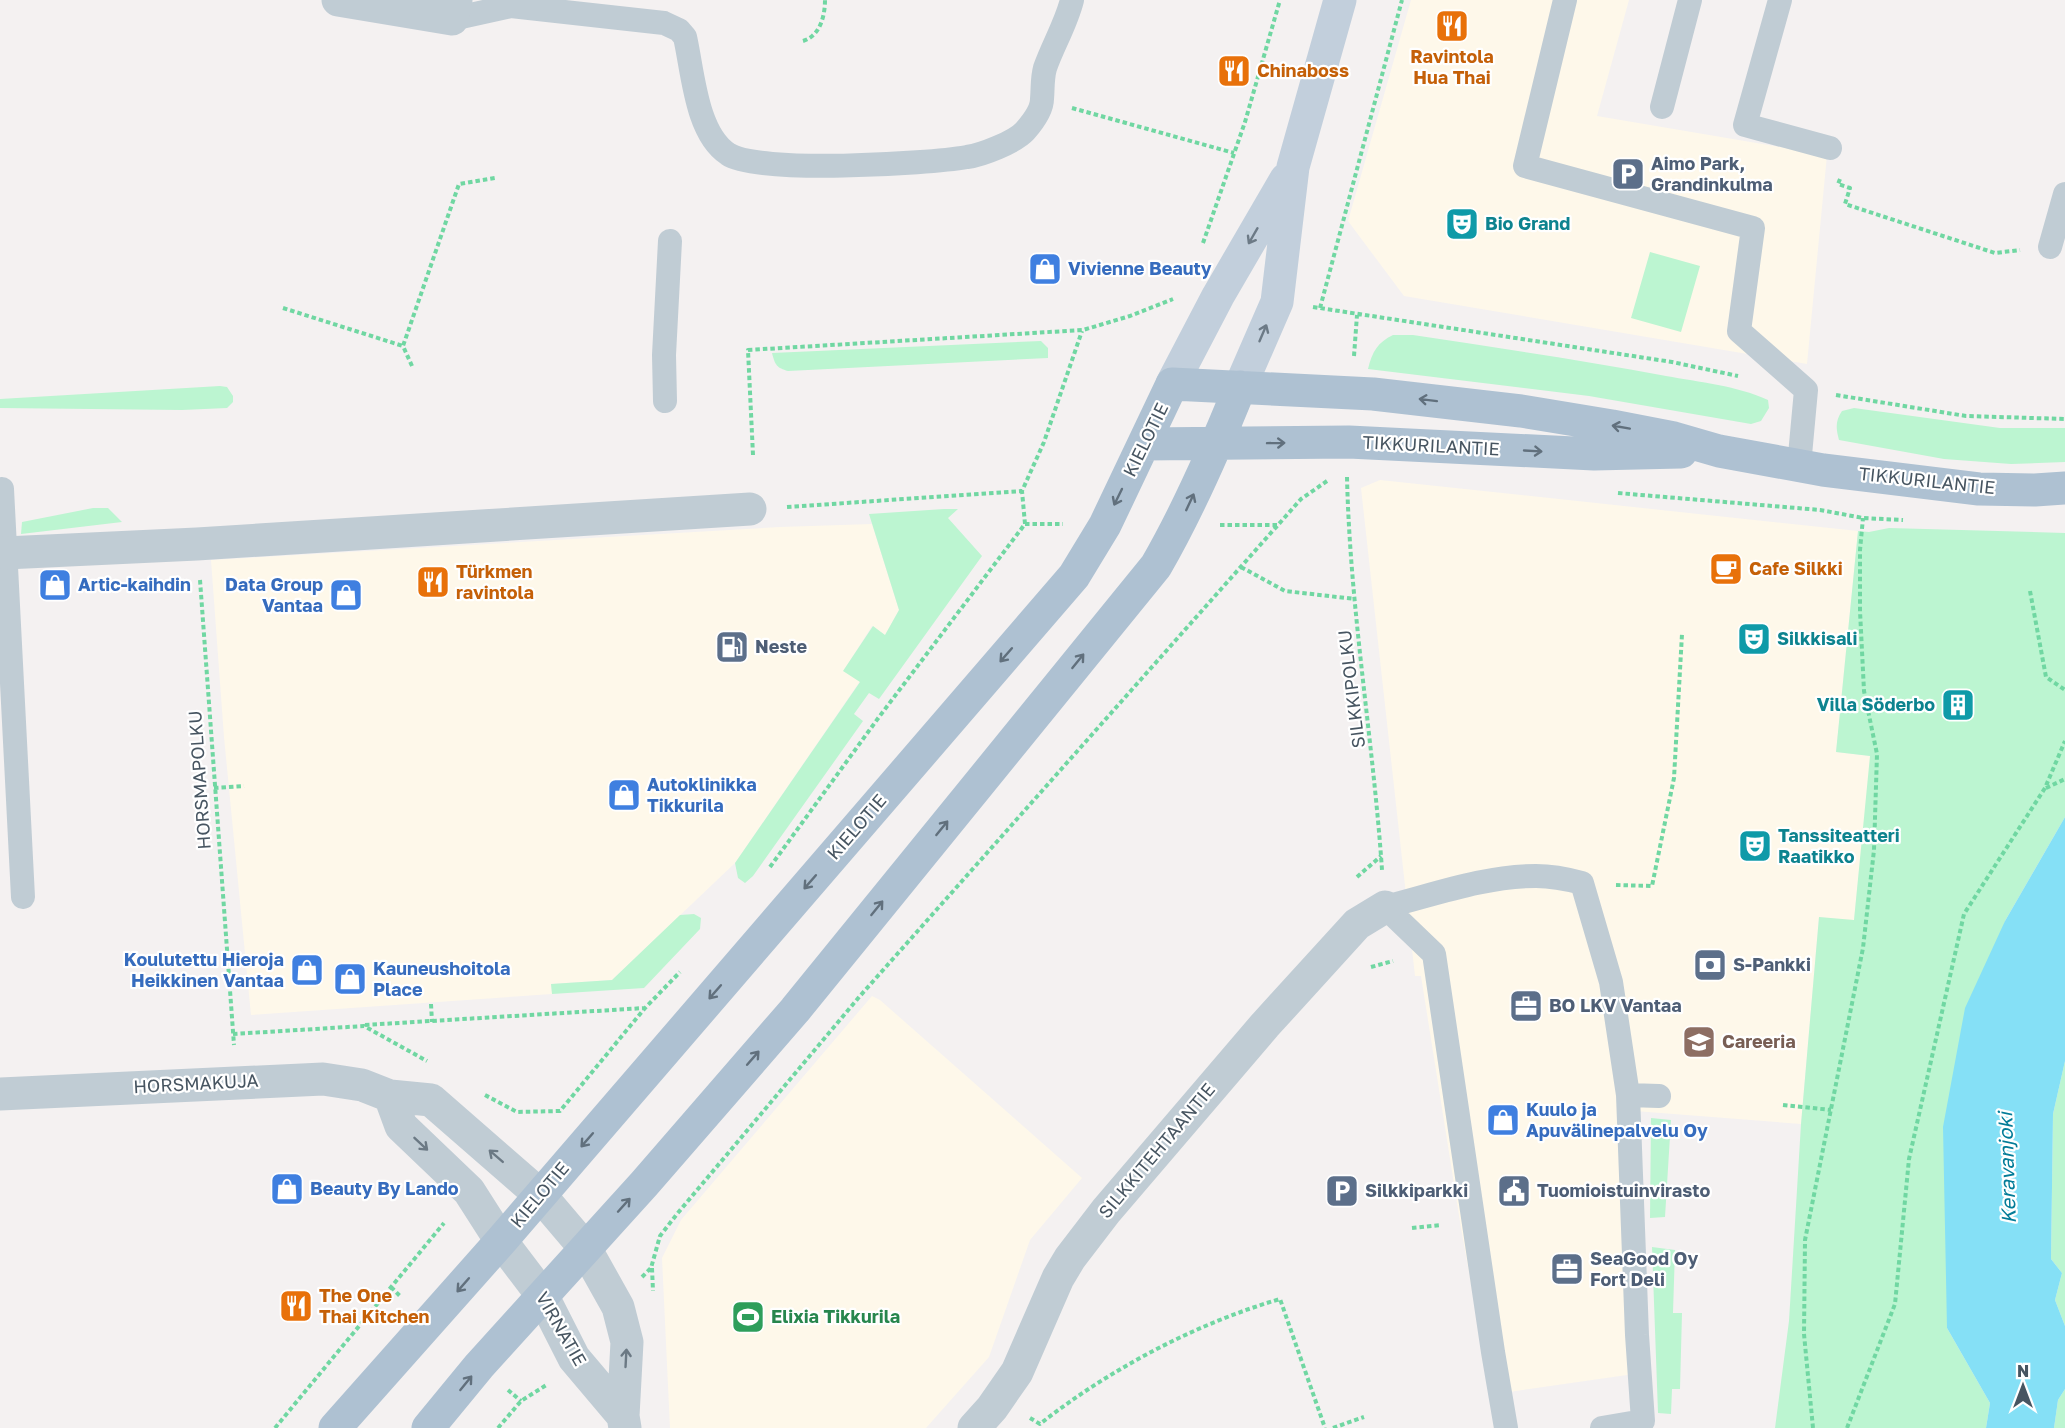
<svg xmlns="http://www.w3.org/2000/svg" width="2065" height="1428" font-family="'Golos Text',sans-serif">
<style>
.commercial{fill:#fef8ea}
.green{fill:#bcf5d1}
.water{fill:#85e0f6}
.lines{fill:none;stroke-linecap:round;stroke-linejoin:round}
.path{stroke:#70d7a2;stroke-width:4;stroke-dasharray:4.5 3;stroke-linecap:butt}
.lane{stroke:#c0ccd4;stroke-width:24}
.street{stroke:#c0ccd4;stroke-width:33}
.secondary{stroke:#c2cfdc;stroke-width:33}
.primary{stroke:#aec1d2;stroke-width:33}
.oneway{stroke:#6c7a86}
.oneway2{stroke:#61707d}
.oneway3{stroke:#6b7984}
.labels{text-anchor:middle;stroke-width:4.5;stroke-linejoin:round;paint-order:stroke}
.food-label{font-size:18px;font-weight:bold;fill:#c56008;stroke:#fff;text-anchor:start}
.service-label{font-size:18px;font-weight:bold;fill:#4e5e75;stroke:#fff;text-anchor:start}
.culture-label{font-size:18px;font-weight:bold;fill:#0d838f;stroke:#fff;text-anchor:start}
.shop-label{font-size:18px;font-weight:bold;fill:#366cbe;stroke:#fff;text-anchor:start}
.street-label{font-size:18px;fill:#475561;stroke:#fff}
.education-label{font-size:18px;font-weight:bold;fill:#785e54;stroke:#fff;text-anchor:start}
.leisure-label{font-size:18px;font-weight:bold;fill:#27864d;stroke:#fff;text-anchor:start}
.water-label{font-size:20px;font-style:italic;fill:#037c98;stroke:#fff}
</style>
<rect width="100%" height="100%" fill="#f4f1f1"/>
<path class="commercial" d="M1411,0h218l-32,116 230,39 -20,209 -403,-68 -56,-75z
M1380,480l478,51 -22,221 35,4 -17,165 -35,-4 -18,207 -179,-14 12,264 -125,18 -12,36 -36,-200 -40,-252h-6l-54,-488z
M872,524l27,86 -14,25 -13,-9 -28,44 16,11 -125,182 -123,117 -61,4 1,10 -301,21 -27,-278 -13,-177 569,-33z
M872,996l8,4 202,178 -52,62 -41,117 -63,71h-256l-8,-170 19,-38z"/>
<path class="green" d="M1650,252l50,14 -19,66 -50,-14z
M1393,335h20c85,13 169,25 253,41 33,6 72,10 102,24l1,8 -8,13 -10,3 -162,-28 -221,-27c4,-17 10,-27 25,-34z
M1041,341l7,7v10l-260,13c-11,-3 -13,-6 -16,-18z
M220,386l7,1 6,9v6l-6,6 -45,2 -182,-2v-9z
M1854,408l146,20h65v34l-54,2 -67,-5 -105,-19c-3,-11 -4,-19 3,-29z
M93,508h15l14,14 -101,12 1,-12z
M944,509h14l-10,9 34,38 -103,143 -10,-6 -15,21 9,7 -110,155 -8,7 -7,-5 -3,-15 125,-181 -17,-11 30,-45 12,9 14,-25 -30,-96z
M1889,528l176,5v284l-60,104 -58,407 43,75 -4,25h-211l14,-107 12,-197 18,-207 35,3 16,-164 -34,-4 22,-221 11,1z
M694,914l7,4 -1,11 -56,59 -92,6 -1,-10 61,-4 68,-65z
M2065,1061v265l-10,-26 7,-27 -11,-14 2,-145z
M1651,1118l20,2 -6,97 -15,1z
M1652,1247l23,3 -2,63h9l-2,76h-8l-1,25 -13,-1z
M2065,1389v39h-11l4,-28z"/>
<path class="water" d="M2065,817v244l-12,53 -2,145 11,14 -7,27 10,26v63l-7,11 -4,28h-68l4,-25 -43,-75 -4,-201 22,-119 40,-87z"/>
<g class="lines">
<path class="path" d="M803,41c17,-5 22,-25 22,-41
M1072,108l162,45
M1840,179l-2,5 12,4 -5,16 150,49 25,-3
M1203,243l42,-121 35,-122
M1313,307l359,55 66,14
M283,308l120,38
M1320,308l82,-308
M1354,356l3,-41
M412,366l-9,-20 56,-162 36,-6
M1836,395l130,21 99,3
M753,455l-5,-105 335,-20 47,-14 43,-17
M1347,477c3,132 26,262 35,393
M1618,493l202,17 43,8 40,2
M787,507l235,-16
M1025,524h38
M1220,525h58
M1241,567l44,24 70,8
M200,580l34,465
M2030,591l16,86 19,13
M214,788l30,-2
M2046,788l19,-9
M770,867l109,-150 146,-193 -3,-33 22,-49 38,-111
M1357,877l24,-21
M1616,885l36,1 22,-108 8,-144
M1371,967l22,-6
M431,1004l1,18
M365,1025l280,-17
M233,1034l131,-8 63,35
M485,1095l32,17 43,-1 85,-103 35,-36
M1783,1105l48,5
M1412,1228l29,-3
M652,1268l1,23
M642,1277l9,-9 9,-32 17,-22 183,-218 441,-497 26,-18
M391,1287l10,10
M508,1390l13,11
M1030,1418l10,6c70,-55 155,-100 240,-125l45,129
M275,1428l169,-205
M498,1428l23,-27 27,-17
M1333,1428l31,-11
M1813,1428l-9,-94 1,-94 58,-292 11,-98 3,-96 -13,-63 -4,-80v-61l3,-32
M1847,1428l48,-124 14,-145 55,-245 81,-126 20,-47"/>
<path class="lane" d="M1565,0l-40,166 228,62 -14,103 67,59 -7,76
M1780,0l-35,125 85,23
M452,19l59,-13 153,17 15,7 6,7c8,35 11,96 43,117 29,20 199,10 239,3 15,-2 48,-15 58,-26 7,-8 17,-21 17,-32 1,-11 0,-20 3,-31 8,-23 21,-44 27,-68
M1662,107l28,-107
M2050,247l15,-53
M665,401l-1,-46 6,-114
M2,489l21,408
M1385,907c48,-12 100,-31 151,-31 16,0 31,3 46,7l29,99 17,113 9,240 6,86 -41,7
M1385,907l49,47 59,398 13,76
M1628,1095l31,1"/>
<path class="street" d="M338,0l114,19 4,-19
M5,553l192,-9 553,-35
M0,1094l323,-15 39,6 28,11 41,4 109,95 45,53 33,59 9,35 -4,74 2,12
M390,1096l11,30 68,65 32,50 41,54 32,63 49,58
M974,1428l18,-20 25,-36 41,-94 12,-20 36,-47 159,-186 92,-101 28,-17"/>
<path class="secondary" d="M1172,384l46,-88 68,-117
M1240,387l37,-85 16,-135 47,-167"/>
<path class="primary" d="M1144,444l205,-2 245,12 87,-2
M335,1428l166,-187 573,-665 31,-51 67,-141 201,10 148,17 91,15 62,12 45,13 104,19 156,19 56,1 30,-2
M428,1428l51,-62 165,-182 151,-174 361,-444c33,-57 59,-117 84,-179"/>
</g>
<defs><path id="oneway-shaft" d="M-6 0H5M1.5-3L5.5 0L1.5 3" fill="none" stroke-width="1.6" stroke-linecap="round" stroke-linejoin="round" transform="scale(1.5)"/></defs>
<g class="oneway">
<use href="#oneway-shaft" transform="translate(1253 236) rotate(120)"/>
<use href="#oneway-shaft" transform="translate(1263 333) rotate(-67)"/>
</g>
<g class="oneway2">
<use href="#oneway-shaft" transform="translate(1428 400) rotate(-173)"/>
<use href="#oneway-shaft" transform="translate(1621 427) rotate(-170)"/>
<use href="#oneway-shaft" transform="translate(1276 443) rotate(-1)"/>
<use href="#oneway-shaft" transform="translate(1533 451) rotate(3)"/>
<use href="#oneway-shaft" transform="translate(1118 497) rotate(116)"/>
<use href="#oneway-shaft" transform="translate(1190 502) rotate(-65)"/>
<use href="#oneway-shaft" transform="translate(1006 655) rotate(131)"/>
<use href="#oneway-shaft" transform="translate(1078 661) rotate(-51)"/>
<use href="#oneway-shaft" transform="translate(942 828) rotate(-51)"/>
<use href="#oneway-shaft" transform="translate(810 882) rotate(131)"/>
<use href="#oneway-shaft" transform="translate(877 908) rotate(-51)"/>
<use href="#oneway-shaft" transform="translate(715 992) rotate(131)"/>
<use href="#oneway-shaft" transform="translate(753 1058) rotate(-49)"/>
<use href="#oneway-shaft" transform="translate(587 1140) rotate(131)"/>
<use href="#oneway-shaft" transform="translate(624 1205) rotate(-48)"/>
<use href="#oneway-shaft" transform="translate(463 1285) rotate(131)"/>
<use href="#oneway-shaft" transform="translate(466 1383) rotate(-51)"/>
</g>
<g class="oneway3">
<use href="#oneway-shaft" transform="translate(421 1144) rotate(43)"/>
<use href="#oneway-shaft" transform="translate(496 1156) rotate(-139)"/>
<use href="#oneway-shaft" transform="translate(626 1358) rotate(-87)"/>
</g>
<defs>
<g id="restaurant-square" transform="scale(1.725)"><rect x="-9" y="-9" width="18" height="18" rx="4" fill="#e8710a" stroke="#fff"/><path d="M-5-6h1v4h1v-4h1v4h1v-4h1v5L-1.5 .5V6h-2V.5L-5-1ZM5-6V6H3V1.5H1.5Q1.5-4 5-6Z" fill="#fff"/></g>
<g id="parking-square" transform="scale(1.725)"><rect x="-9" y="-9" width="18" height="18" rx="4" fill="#5c6f8a" stroke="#fff"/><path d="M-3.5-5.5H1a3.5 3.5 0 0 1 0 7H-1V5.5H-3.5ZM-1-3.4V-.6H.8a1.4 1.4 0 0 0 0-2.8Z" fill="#fff"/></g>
<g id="theatre-square" transform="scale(1.725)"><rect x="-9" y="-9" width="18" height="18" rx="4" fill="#0f9aa8" stroke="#fff"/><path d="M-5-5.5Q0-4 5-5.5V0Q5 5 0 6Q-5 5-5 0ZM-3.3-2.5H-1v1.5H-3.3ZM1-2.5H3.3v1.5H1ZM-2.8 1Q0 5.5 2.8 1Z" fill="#fff"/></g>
<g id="shop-square" transform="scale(1.725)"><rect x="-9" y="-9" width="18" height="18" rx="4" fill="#3f7fe0" stroke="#fff"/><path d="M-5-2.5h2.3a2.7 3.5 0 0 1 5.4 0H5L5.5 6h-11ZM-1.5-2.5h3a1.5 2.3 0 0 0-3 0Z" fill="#fff"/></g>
<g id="cafe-square" transform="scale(1.725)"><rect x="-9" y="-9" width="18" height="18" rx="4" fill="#e8710a" stroke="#fff"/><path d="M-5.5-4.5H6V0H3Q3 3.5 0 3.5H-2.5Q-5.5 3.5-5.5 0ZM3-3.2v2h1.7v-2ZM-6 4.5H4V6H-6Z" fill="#fff"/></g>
<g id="fuel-square" transform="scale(1.725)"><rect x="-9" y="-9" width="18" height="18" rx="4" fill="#5c6f8a" stroke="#fff"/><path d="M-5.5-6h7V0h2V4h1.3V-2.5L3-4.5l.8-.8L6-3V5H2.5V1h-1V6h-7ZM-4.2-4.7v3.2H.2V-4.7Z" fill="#fff"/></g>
<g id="building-square" transform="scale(1.725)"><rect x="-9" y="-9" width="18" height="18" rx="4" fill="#0f9aa8" stroke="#fff"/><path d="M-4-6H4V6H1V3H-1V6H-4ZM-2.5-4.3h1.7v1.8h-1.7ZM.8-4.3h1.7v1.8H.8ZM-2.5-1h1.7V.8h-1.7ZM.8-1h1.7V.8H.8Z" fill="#fff"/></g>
<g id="bank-square" transform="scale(1.725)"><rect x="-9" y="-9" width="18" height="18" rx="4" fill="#5c6f8a" stroke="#fff"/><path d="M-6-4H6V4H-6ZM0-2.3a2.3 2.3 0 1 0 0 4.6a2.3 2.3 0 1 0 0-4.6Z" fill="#fff"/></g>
<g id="office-square" transform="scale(1.725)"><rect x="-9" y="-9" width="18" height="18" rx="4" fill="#5c6f8a" stroke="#fff"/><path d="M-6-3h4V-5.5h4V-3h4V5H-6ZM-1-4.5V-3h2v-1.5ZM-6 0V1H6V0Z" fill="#fff"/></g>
<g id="school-square" transform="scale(1.725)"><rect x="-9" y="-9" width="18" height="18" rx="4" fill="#8d6e63" stroke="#fff"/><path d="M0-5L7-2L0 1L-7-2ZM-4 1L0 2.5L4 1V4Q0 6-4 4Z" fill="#fff"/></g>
<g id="civic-square" transform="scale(1.725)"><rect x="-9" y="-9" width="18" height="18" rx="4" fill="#5c6f8a" stroke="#fff"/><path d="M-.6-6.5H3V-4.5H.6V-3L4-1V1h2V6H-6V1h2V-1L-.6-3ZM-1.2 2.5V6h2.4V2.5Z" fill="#fff"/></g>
<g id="stadium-square" transform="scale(1.725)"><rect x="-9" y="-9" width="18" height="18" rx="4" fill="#2e9e5b" stroke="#fff"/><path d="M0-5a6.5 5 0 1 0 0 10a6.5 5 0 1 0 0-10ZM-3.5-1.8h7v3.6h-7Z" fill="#fff"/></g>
</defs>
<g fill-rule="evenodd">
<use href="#restaurant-square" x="1452" y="26"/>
<use href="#restaurant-square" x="1234" y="71"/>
<use href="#parking-square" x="1628" y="174"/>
<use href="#theatre-square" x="1462" y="224"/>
<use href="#shop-square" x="1045" y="269"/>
<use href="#cafe-square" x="1726" y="569"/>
<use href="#restaurant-square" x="433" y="582"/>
<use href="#shop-square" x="55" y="585"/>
<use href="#shop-square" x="346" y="595"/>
<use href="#theatre-square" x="1754" y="639"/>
<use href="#fuel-square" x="732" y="647"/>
<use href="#building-square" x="1958" y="705"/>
<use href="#shop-square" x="624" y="795"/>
<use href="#theatre-square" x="1755" y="846"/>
<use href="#bank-square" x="1710" y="965"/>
<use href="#shop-square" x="307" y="970"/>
<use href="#shop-square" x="350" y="979"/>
<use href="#office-square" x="1526" y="1006"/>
<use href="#school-square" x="1699" y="1042"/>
<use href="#shop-square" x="1503" y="1120"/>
<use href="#shop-square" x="287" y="1189"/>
<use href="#parking-square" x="1342" y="1191"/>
<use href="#civic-square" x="1514" y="1191"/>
<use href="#office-square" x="1567" y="1269"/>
<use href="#restaurant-square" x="296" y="1306"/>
<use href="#stadium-square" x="748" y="1317"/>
</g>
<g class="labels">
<g class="food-label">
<text x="1452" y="63" text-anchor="middle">Ravintola<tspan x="1452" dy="21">Hua Thai</tspan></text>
<text x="1257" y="77">Chinaboss</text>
<text x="1749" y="575">Cafe Silkki</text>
<text x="456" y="578">Türkmen<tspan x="456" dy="21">ravintola</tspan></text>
<text x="319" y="1302">The One<tspan x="319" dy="21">Thai Kitchen</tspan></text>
</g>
<g class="service-label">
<text x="1651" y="170">Aimo Park,<tspan x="1651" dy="21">Grandinkulma</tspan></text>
<text x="755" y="653">Neste</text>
<text x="1733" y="971">S-Pankki</text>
<text x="1549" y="1012">BO LKV Vantaa</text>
<text x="1365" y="1197">Silkkiparkki</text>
<text x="1537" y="1197">Tuomioistuinvirasto</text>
<text x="1590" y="1265">SeaGood Oy<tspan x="1590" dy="21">Fort Deli</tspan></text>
</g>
<g class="culture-label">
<text x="1485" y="230">Bio Grand</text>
<text x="1777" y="645">Silkkisali</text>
<text x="1935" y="711" text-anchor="end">Villa Söderbo</text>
<text x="1778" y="842">Tanssiteatteri<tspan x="1778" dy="21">Raatikko</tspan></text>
</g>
<g class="shop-label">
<text x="1068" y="275">Vivienne Beauty</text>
<text x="78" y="591">Artic-kaihdin</text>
<text x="323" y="591" text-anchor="end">Data Group<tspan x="323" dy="21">Vantaa</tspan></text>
<text x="647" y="791">Autoklinikka<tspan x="647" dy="21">Tikkurila</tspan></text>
<text x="284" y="966" text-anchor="end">Koulutettu Hieroja<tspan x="284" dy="21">Heikkinen Vantaa</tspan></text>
<text x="373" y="975">Kauneushoitola<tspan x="373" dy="21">Place</tspan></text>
<text x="1526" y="1116">Kuulo ja<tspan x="1526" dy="21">Apuvälinepalvelu Oy</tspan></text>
<text x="310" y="1195">Beauty By Lando</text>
</g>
<g class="street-label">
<text transform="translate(1146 440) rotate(-64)" y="6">KIELOTIE</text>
<text transform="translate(1431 446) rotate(3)" y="6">TIKKURILANTIE</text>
<text transform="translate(1927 481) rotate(6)" y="6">TIKKURILANTIE</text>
<text transform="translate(1352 689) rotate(-97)" y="6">SILKKIPOLKU</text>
<text transform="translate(200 780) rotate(-94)" y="6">HORSMAPOLKU</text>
<text transform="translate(857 827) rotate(-49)" y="6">KIELOTIE</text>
<text transform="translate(196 1084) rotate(-3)" y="6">HORSMAKUJA</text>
<text transform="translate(1157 1151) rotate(-50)" y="6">SILKKITEHTAANTIE</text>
<text transform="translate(540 1195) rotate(-50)" y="6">KIELOTIE</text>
<text transform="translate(561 1329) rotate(60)" y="6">VIRNATIE</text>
</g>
<g class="education-label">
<text x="1722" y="1048">Careeria</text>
</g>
<g class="leisure-label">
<text x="771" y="1323">Elixia Tikkurila</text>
</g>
<g class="water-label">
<text transform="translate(2007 1168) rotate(-92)" y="7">Keravanjoki</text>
</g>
</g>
<g transform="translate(2023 1386)" stroke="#ffffff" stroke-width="4.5" paint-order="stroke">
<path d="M0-4.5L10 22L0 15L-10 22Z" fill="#475561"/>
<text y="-9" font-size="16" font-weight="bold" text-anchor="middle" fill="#475561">N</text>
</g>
</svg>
